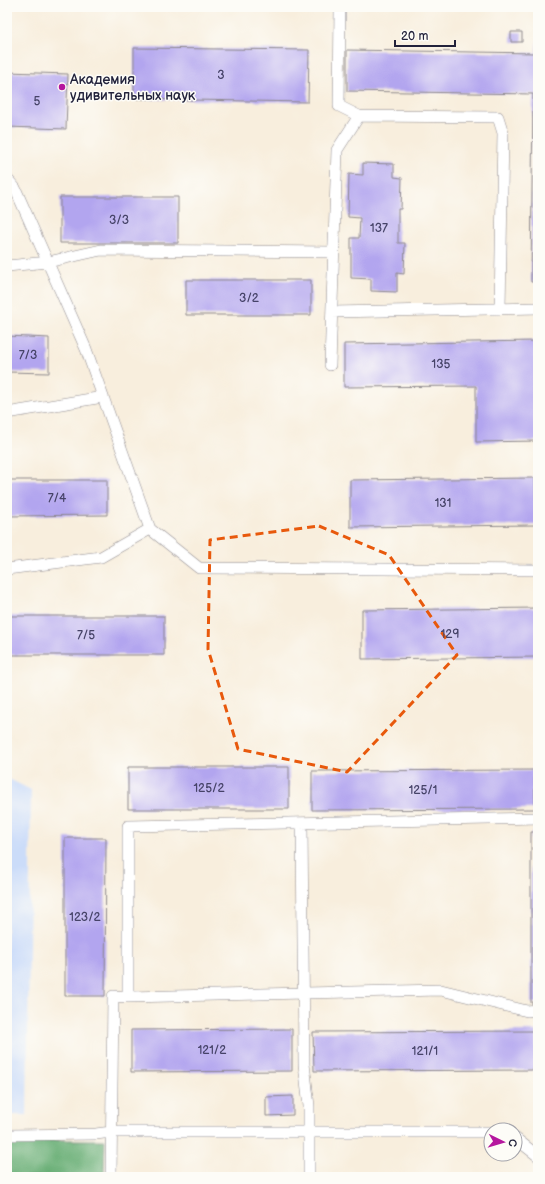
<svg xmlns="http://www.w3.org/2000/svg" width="545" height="1184" font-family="'Balsamiq Sans',sans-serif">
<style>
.built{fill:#cbdcf9}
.forest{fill:#68ae74;stroke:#456858}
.building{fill:#b2a5ef}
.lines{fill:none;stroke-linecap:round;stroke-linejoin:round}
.lane-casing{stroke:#8d888c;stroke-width:12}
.path{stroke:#8d888c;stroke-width:2.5;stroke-dasharray:1 3;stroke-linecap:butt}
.lane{stroke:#fff;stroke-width:11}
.marked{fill:none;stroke:#e8590c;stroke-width:3;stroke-dasharray:8 5;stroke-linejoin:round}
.poi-dot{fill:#b5179e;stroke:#fdfcf7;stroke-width:1.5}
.labels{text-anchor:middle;stroke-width:3;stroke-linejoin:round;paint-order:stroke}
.number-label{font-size:12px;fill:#464368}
.poi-label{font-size:14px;fill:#22223b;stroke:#fdfcf7;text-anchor:start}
</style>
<rect width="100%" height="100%" fill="#fdfcf7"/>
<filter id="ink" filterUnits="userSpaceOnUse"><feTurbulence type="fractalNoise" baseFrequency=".025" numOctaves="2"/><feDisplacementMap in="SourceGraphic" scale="8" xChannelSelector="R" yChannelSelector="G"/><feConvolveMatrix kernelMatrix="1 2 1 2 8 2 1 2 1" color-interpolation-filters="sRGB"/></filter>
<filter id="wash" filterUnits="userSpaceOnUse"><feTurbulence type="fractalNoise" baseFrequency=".012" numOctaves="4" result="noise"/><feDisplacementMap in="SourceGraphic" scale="16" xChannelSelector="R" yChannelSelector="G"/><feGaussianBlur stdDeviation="0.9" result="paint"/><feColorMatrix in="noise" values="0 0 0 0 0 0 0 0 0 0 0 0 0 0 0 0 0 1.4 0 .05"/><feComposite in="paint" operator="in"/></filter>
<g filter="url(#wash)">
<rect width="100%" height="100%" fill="#f8eedd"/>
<path class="built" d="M7,778l24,12 -4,325h-20z"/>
<path class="forest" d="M7,1010h2l1,110h-3z
M48,1140h57l-1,37h-97v-32z"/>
<g id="blocks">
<path class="building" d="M511,32h11v10h-11z
M537,42h1v240h-7l2,-188 -186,-3v-41l189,3z
M134,48l175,2 -1,52 -174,-3z
M7,72l61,2 -2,55 -59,-2z
M363,163l31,1v13l8,1 -1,31h-3v34h7l-1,31 -7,-1v19l-26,-1v-12l-20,-1v-40h8l1,-20 -12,-1 1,-43 14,1z
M60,197h118v46h-118z
M186,280h125v35h-125z
M7,336l42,2v35l-42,-1z
M537,341l1,100 -62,1v-56l-132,1v-43z
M535,478l1,47 -186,2v-47z
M7,480h100v35l-100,1z
M538,608v49l-176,2v-49z
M7,616h157v39h-157z
M128,767h161v42h-161z
M534,770l1,39 -223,1v-39z
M531,832h7v171h-7z
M65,838h41l-1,158h-40z
M292,1029v42l-161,1v-42z
M536,1031v39l-222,1 -1,-39z
M293,1096v19l-27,1v-19z"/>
</g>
</g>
<g filter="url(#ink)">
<use href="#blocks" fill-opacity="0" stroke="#8d888c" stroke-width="1"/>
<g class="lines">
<g class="lane-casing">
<path id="lane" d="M340,7l-1,99 20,10 139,1 5,16 -3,176
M7,179l8,9 71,161 64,180 49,39 339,2
M7,266l41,-4 53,-12 233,2
M332,312l206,-4
M330,365l7,-215 22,-34
M7,413l96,-16
M7,569l94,-12 49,-28
M538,818l-410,8v171l313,-7 86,21 11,-1
M302,823l2,241 5,42v71
M7,1135l89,-1 15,-2h380
M515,1138l23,18
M111,1177l2,-181 15,1"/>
</g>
<path class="path" d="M355,7l183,2"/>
<use href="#lane" class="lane"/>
</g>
</g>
<path class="marked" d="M319,526l70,29 68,100 -110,117 -109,-23 -30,-100 2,-109z"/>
<circle class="poi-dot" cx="62" cy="87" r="4"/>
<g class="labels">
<g class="number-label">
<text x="221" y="79">3</text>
<text x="37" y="105">5</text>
<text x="119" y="224">3/3</text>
<text x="379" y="232">137</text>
<text x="249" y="302">3/2</text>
<text x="28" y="359">7/3</text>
<text x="441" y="368">135</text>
<text x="57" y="502">7/4</text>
<text x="443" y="507">131</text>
<text x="450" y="638">129</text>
<text x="86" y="639">7/5</text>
<text x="209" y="792">125/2</text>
<text x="423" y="794">125/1</text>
<text x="85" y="921">123/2</text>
<text x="212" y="1054">121/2</text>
<text x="425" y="1055">121/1</text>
</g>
<g class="poi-label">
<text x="70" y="84">Академия<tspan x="70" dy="16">удивительных наук</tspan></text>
</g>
</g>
<rect width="545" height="1184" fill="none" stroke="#fdfcf7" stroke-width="24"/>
<g transform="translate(503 1142) rotate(95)"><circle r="19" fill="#fdfcf7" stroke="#a5a5ac"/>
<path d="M0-3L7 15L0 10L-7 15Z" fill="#b5179e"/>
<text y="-6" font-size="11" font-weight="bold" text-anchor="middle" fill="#22223b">С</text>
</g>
<path d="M395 40v6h60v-6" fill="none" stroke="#22223b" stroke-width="2"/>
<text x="401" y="40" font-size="12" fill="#22223b" stroke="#fdfcf7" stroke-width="3" paint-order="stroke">20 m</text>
</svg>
